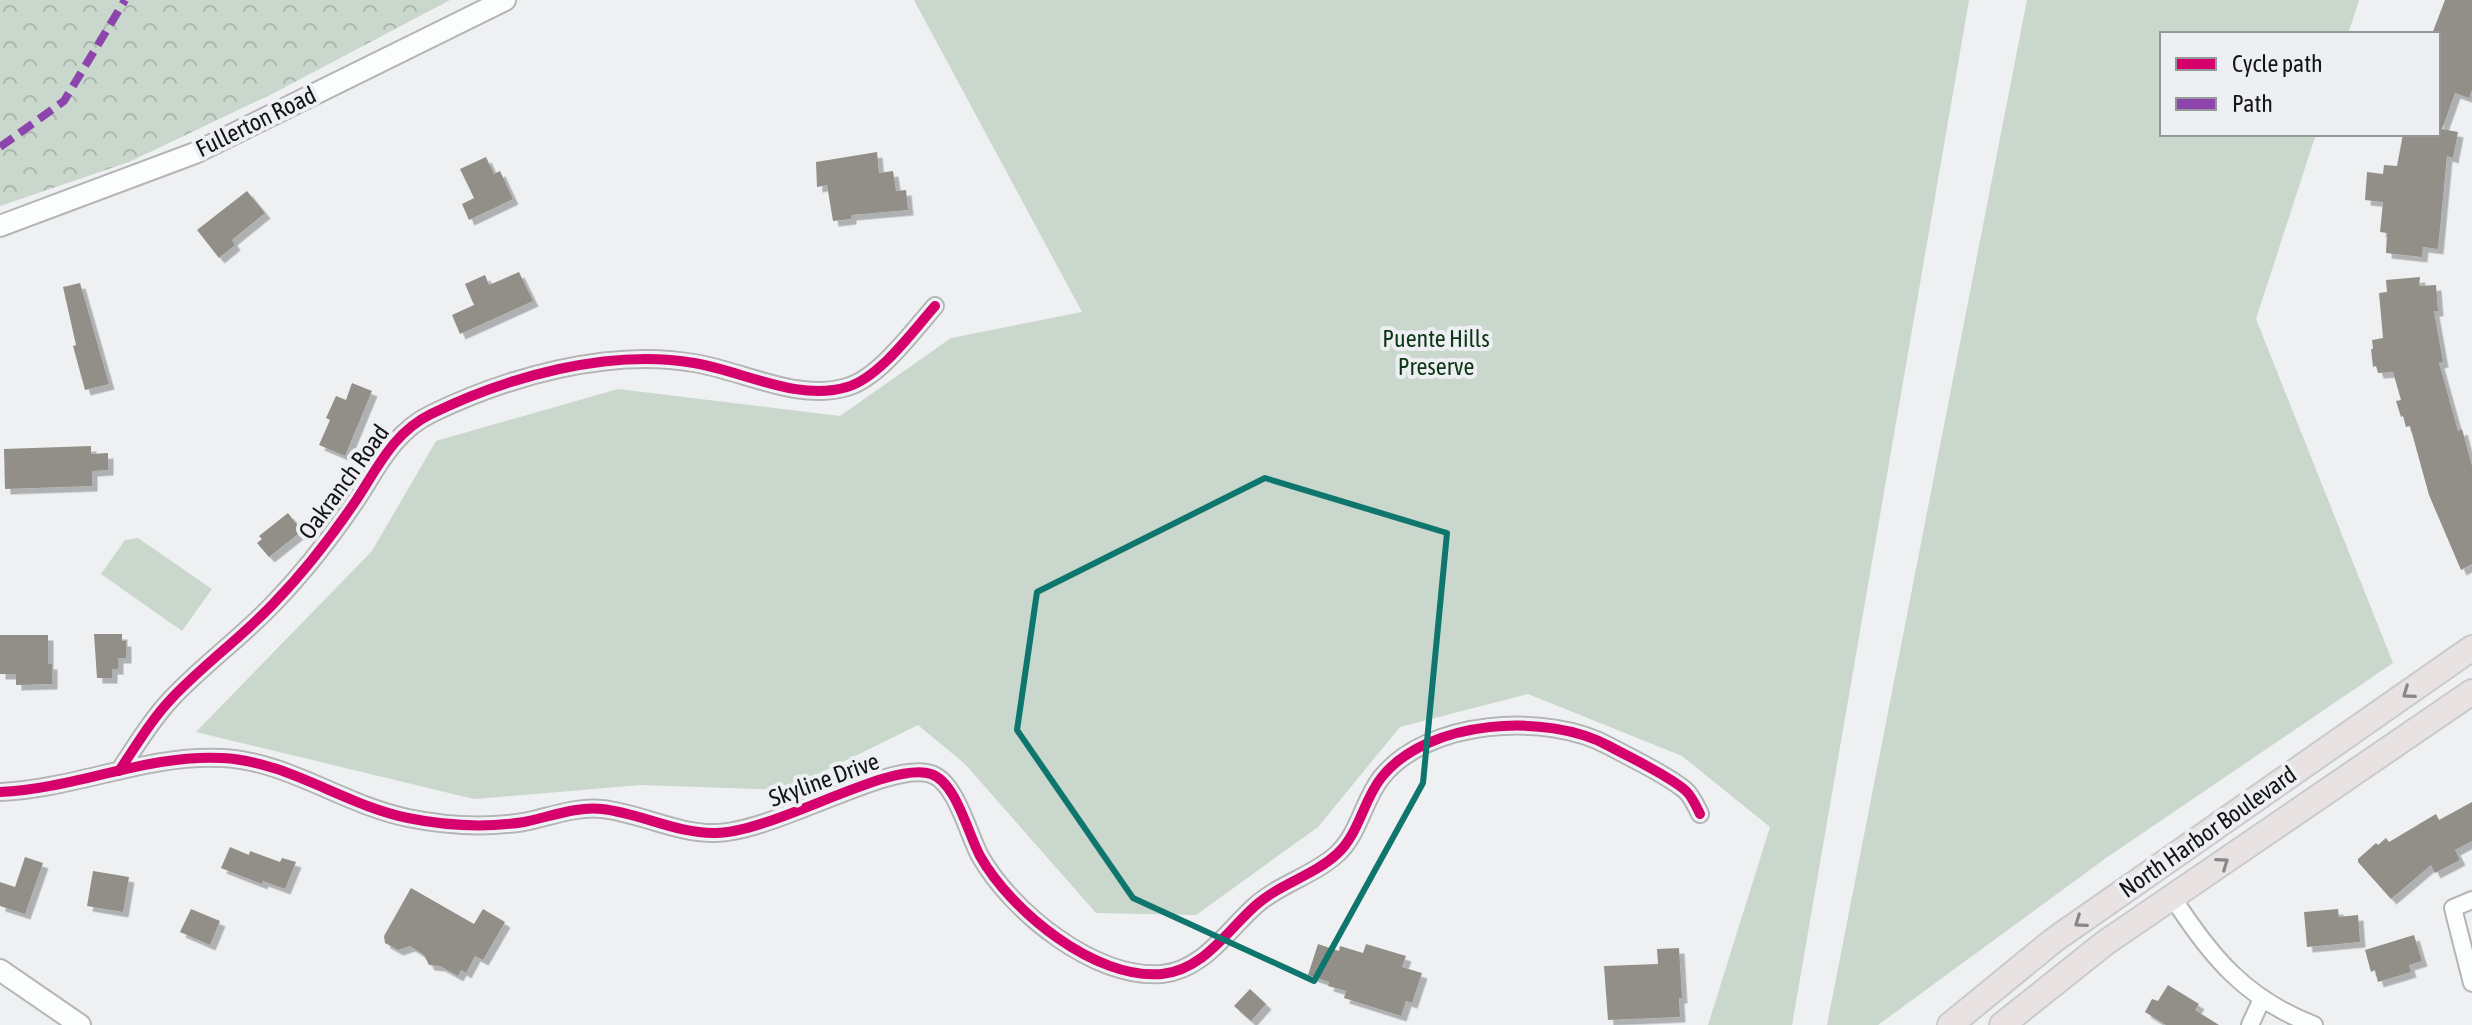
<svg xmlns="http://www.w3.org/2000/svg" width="2472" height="1025" font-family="'Asap Condensed',sans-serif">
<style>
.grass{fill:#c9d7cc}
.forest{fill:url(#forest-crowns)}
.building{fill:#928f88;filter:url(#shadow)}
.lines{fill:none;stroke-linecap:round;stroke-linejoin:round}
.minor-casing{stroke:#b4b5b7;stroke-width:20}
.tertiary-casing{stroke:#b4b5b7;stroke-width:24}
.primary-casing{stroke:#c9cacb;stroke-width:28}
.minor{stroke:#fcfdfd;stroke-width:16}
.tertiary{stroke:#fcfdfd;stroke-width:20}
.primary{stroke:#e8e3e2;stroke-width:24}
.quiet{stroke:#8e44ad;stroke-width:8;stroke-dasharray:16 8;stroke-linecap:butt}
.cycleway-casing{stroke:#edeff3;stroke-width:15}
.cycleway{stroke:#d6006c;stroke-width:10}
.oneway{stroke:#888686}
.marked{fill:none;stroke:#0f766e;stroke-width:6;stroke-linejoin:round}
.labels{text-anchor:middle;stroke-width:8;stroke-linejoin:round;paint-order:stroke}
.street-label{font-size:24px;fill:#131415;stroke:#edeff3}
.park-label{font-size:24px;fill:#0d3614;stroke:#edeff3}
</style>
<defs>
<pattern id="forest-crowns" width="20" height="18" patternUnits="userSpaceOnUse" patternTransform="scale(2)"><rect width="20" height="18" fill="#c9d7cc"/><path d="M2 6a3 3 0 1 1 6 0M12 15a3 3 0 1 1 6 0" fill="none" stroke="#acb8ae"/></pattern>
<filter id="shadow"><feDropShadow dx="5.5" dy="5.5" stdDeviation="0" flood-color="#0004"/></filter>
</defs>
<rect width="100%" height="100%" fill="#eef0f2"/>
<path class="grass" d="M914,0h1055l-177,1025h-84l62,-198 -88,-71 -154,-62 -128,33 -82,100 -122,88 -100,-2 -131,-149 -47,-39 -132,65 -145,-5 -167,14 -278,-67 176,-181 64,-110 182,-52 222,27 111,-78 131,-26z
M2027,0h332l-11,34h-186v100h154l-60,185 137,344 -287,195 -228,167h-51z
M138,538l74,51 -30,42 -81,-57 24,-34z"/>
<path class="forest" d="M0,0h450l-176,93 -145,69 -129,44z"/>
<path class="building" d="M2445,0h27v90l-3,8 -14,-5 -13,36 16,3 -5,26 -6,-2 -9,93 -15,-2 -1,10 -36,-4 1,-20 -7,-1 3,-30 -18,-2 2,-28 16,2 1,-9 13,1 6,-32h35v-100h-6z
M877,152l2,21 14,-2 3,20 10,-1 2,20 -57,5v4l-18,2 -6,-36 -10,2 -1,-25z
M486,157l8,17 6,-3 13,28 -44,21 -7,-16 12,-6 -14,-29z
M247,191l18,22 -33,27 3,5 -16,13 -22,-28z
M519,272l14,29 -73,33 -8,-19 22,-10 -9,-21 20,-9 4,10z
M2420,277l-1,9 17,-1 2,26h-4l9,51 -4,1 19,68 4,-2 10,37v98l-11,6 -32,-75 -19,-69 -4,1 -3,-11 -2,1 -5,-16 5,-1 -8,-28 -15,1 -2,-7 -3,1 -2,-18h2l-1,-9 11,-2 -4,-45 8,-1 -1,-12z
M80,283l29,101 -24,6 -12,-44 3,-1 -13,-58z
M352,383l20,8 -27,65 -26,-11 11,-25 -4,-2 10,-22 10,4z
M91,446v8l17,-1v17l-16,1v15l-87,3 -1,-40z
M288,513l14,18 -33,26 -12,-14 5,-4 -3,-3z
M94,634h28v7h4v17h-8v11h-6v9h-15z
M0,635h48v29h4v20l-36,1v-11h-16z
M2472,802v39l-17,9 5,10 -25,13 -4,-8 -40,34 -33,-37v-3l18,-16 2,2 8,-7 3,4 47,-28 3,6z
M230,847l19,8 1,-4 30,11 2,-4 14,4 -11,27 -22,-8 -1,3 -41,-16z
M25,857l18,6 -18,51 -25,-8v-24l15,5z
M93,871l36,6 -6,35 -36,-6z
M411,888l63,36 9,-15 22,13 -22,38 -8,-4 -9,17 -5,-3 -3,6 -18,-10 -11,-1 -5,-10 -14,-9 -12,4 -13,-7 -1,-7z
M191,909l29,12 -10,24 -30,-13z
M2338,909l1,8 19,-2 2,27 -53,5 -3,-35z
M2414,935l8,26 -13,4 2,7 -33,10 -3,-12 -4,2 -6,-22z
M1318,944l21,7 1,-5 23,7 3,-9 40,12 -4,11 20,6 -10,30 -6,-2 -5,15 -57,-18 2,-7 -18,-5 1,-4 -21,-7z
M1679,948l3,50h-3l1,19 -72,3 -4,-54 54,-2 -1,-15z
M2168,985l31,19 -4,6 24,15h-53l-21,-13 7,-13 6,2z
M1250,989l16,15 -15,17 -17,-15z"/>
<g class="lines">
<g class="minor-casing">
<path id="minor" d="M119,771c17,-25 32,-51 53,-73 32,-34 70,-61 102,-95 31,-32 58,-67 83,-104 21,-32 37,-67 74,-85 76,-37 178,-66 263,-51 49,8 104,39 153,24 32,-9 66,-56 88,-81
M0,792c75,-3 147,-38 222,-34 66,3 122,47 186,60 39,8 77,10 116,4 25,-5 53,-16 78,-13 38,4 75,25 114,24 59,-1 174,-73 215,-59 25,8 37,60 49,82 31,55 115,124 182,118 41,-4 64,-42 93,-68 24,-22 58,-30 82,-52 22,-20 26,-53 44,-76 46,-59 166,-66 228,-32 22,12 57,28 76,44 7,6 11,16 15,24
M2173,898c38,59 73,101 141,127
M2472,900l-19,8 19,75
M2250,1025l12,-26"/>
</g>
<g class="tertiary-casing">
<path id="tertiary" d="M0,226l195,-73 310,-153
M0,970l80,55"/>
</g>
<g class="primary-casing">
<path id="primary" d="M1950,1025l104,-85 418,-292
M2002,1025l103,-82 367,-251"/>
</g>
<use href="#minor" class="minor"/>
<use href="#tertiary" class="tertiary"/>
<use href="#primary" class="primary"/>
<path class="quiet" d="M0,147l64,-46 61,-101"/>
<g class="cycleway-casing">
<path id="cycleway" d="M119,771c17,-25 32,-51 53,-73 32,-34 70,-61 102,-95 31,-32 58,-67 83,-104 21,-32 37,-67 74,-85 76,-37 178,-66 263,-51 49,8 104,39 153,24 32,-9 66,-56 88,-81
M0,792c75,-3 147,-38 222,-34 66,3 122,47 186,60 39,8 77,10 116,4 25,-5 53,-16 78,-13 38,4 75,25 114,24 59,-1 174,-73 215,-59 25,8 37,60 49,82 31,55 115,124 182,118 41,-4 64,-42 93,-68 24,-22 58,-30 82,-52 22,-20 26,-53 44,-76 46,-59 166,-66 228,-32 22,12 57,28 76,44 7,6 11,16 15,24"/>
</g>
<use href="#cycleway" class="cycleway"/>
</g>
<defs><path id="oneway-chevron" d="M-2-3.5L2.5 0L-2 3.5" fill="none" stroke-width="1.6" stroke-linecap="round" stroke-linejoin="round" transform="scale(2)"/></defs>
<g class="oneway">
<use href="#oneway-chevron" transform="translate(2408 693) rotate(145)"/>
<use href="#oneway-chevron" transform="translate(2223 863) rotate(-35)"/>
<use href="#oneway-chevron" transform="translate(2080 922) rotate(145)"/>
</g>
<path class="marked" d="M1265,478l182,55 -24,250 -109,198 -181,-83 -116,-168 20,-138z"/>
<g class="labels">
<g class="street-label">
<text transform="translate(256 122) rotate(-26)" y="8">Fullerton Road</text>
<text transform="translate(344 482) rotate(-54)" y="8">Oakranch Road</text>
<text transform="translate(824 780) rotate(-20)" y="8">Skyline Drive</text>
<text transform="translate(2208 832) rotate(-35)" y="8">North Harbor Boulevard</text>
</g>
<g class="park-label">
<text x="1436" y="347">Puente Hills<tspan x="1436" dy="28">Preserve</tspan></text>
</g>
</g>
<rect x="2160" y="32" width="280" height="104" fill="#edeff3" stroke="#96979a" stroke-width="2"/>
<rect x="2176" y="58" width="40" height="12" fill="#d6006c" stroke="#96979a" stroke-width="2"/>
<text x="2232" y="72" font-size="24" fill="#131415">Cycle path</text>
<rect x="2176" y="98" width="40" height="12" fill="#8e44ad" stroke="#96979a" stroke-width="2"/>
<text x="2232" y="112" font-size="24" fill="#131415">Path</text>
</svg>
